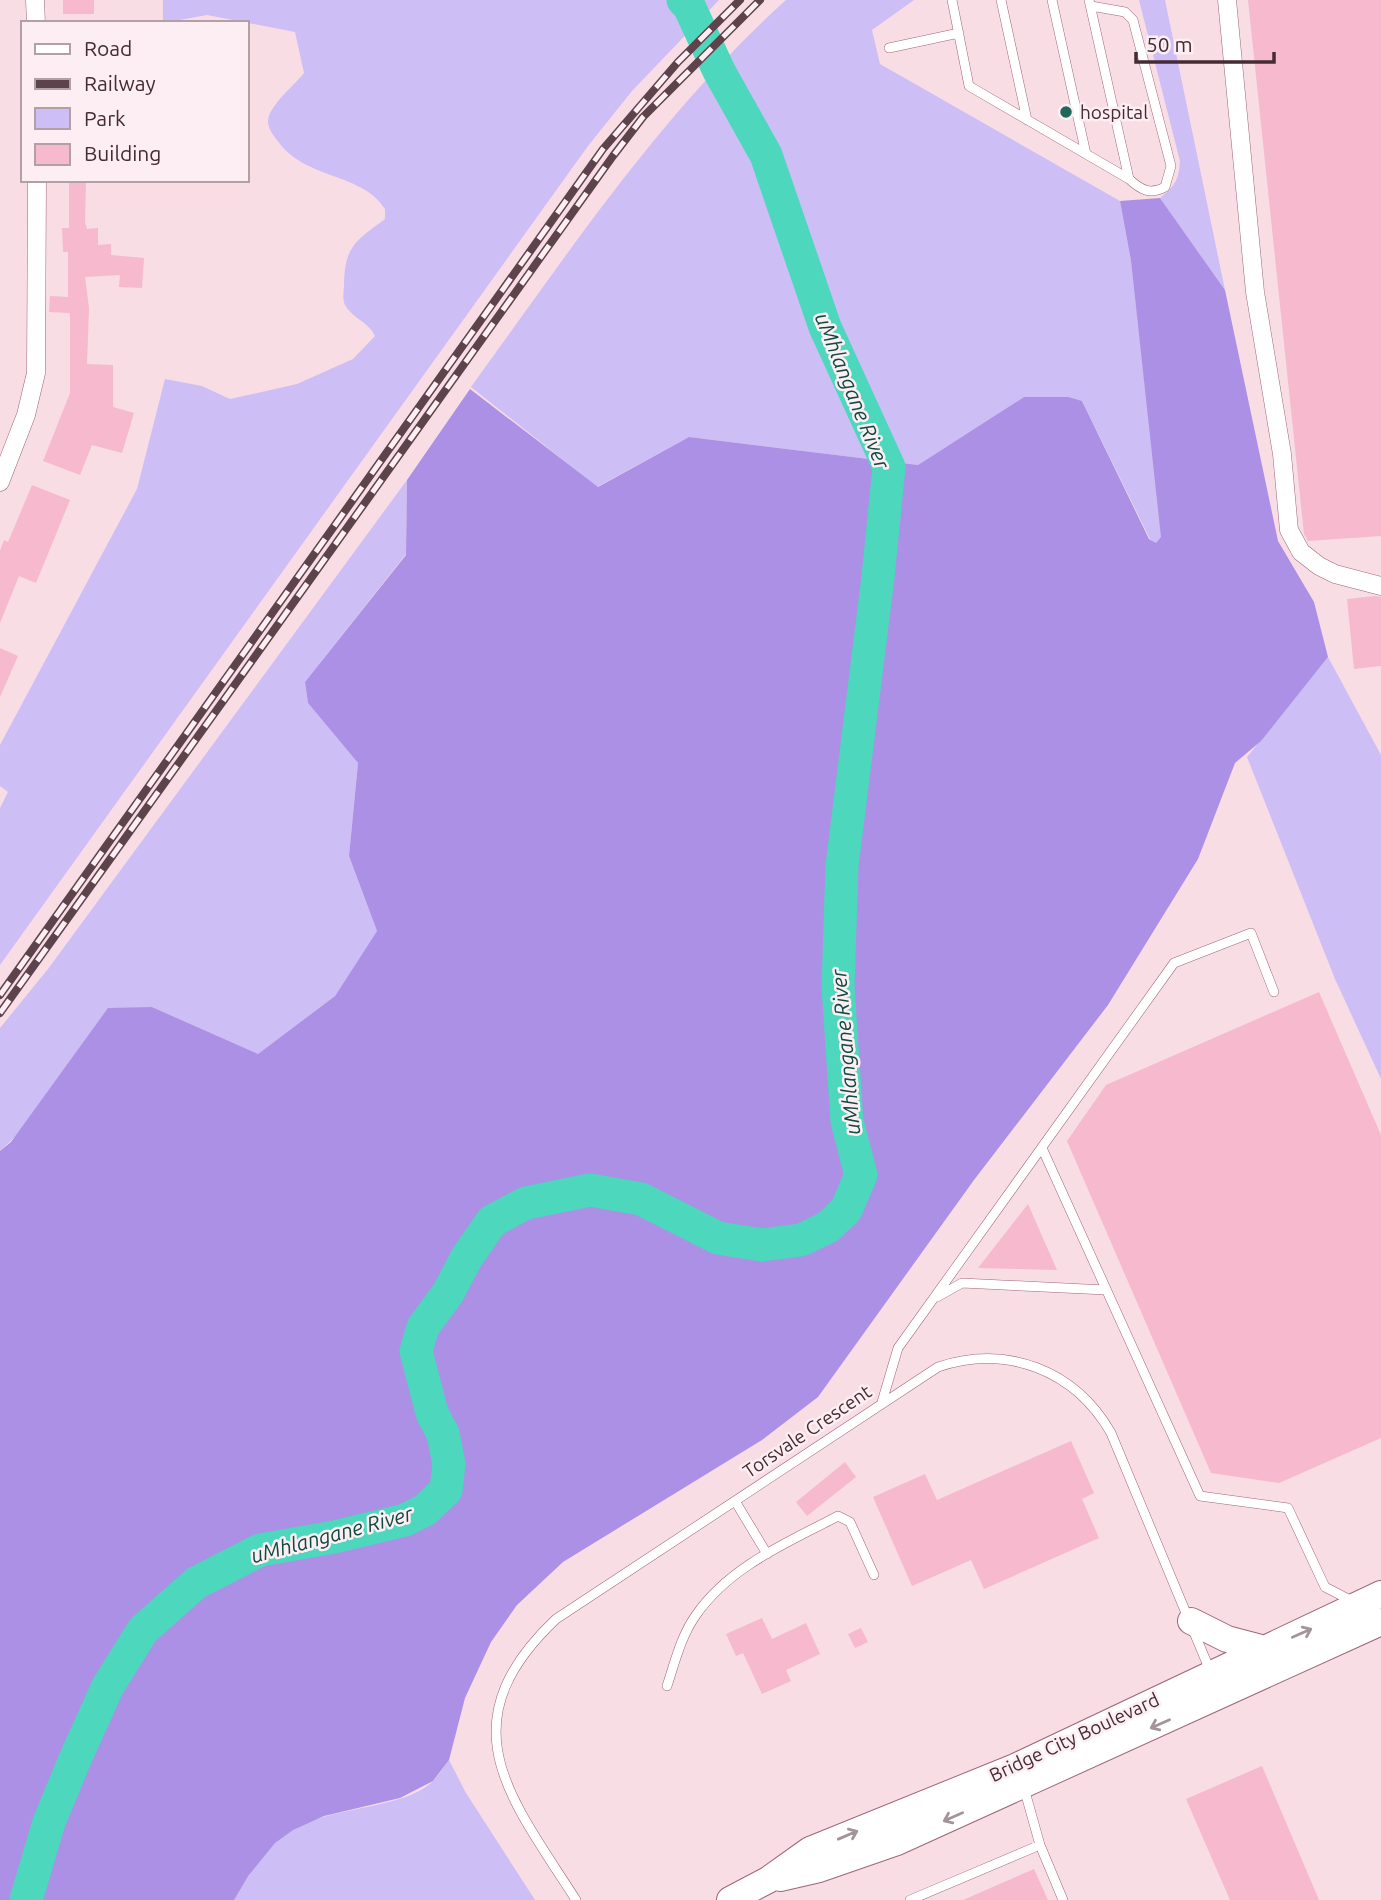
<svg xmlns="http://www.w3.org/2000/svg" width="1381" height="1900" font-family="Ubuntu,sans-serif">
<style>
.green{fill:#cdbef6}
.forest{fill:#ab90e6}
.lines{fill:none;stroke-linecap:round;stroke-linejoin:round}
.river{stroke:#4dd7bc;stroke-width:33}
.building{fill:#f6b9cd}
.lane-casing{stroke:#a0667a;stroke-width:10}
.street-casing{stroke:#a0667a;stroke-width:19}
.secondary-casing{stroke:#a0667a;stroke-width:28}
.lane{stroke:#fff;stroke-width:9}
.street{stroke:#fff;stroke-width:18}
.secondary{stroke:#fff;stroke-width:26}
.rail-casing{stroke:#5d434c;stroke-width:8}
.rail{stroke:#fceef2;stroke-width:5;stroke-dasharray:16;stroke-linecap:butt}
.oneway{stroke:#a2959a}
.poi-dot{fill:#216658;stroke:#fceef2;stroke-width:2.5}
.labels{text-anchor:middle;stroke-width:5;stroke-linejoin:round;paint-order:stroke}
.poi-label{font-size:19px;fill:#442b34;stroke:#fceef2;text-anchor:start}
.street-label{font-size:19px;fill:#442b34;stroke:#fceef2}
.water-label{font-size:21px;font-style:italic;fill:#0d4a3f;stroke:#fceef2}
</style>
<rect width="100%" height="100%" fill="#f8dde5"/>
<path class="green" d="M163,0h556l-87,91 -44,55 -588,819v-157l8,-16 -8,-6v-41l137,-256 28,-110 37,7 28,13 67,-15 56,-25 22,-23c-6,-14 -22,-17 -30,-31 -3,-6 -1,-14 -1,-21 1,-39 12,-43 41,-65v-10c-23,-37 -81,-29 -108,-69 -4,-5 -9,-12 -9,-19 1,-16 27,-36 36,-48l-9,-41 -88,-17 -44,8z
M786,0h128l-42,30 8,34 240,137 11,60 31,276 -6,7 -6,-5 -68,-138 -58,-4 -106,68 -229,-28 -92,50 -126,-100c98,-135 190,-274 315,-387z
M1139,0h26l60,290 -65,-92c14,-11 19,-18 20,-37z
M407,480l-1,74 -101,128 3,21 50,60 -9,93 28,75 -42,65 -77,58 -106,-47 -152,144v-123l48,-59z
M1328,657l53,98v324l-46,-100 -88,-222z
M449,1760l17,33 69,107h-301c12,-20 24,-41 41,-57 42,-41 124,-29 158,-62 6,-6 11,-15 16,-21z"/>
<path class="forest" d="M1160,198l65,92 53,251 36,61 14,55 -67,84 -26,22 -37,96 -90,146 -134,175 -156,217 -56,43 -199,122 -46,43 -26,37 -26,56 -16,62 -16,21 -33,17 -76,18 -31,14 -18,13 -26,32 -15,25h-234v-749l11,-9 97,-134 44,-1 106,47 77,-58 42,-65 -28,-75 9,-93 -50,-60 -3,-21 101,-127 1,-75 63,-91 128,98 91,-50 229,28 106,-68h44l14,4 67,138 7,4 5,-6 -30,-276 -11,-60z"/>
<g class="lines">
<path class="river" d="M26,1900l23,-78 27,-65 32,-71 35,-56 53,-47 64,-33 74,-13 71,-17 20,-10 21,-20 3,-26 -6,-30 -11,-21 -16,-62 7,-24 25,-34 19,-36 25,-36 34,-18 64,-13 51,9 77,39 44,7 39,-5 27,-13 18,-17 15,-35 -14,-54 -9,-134 4,-121 36,-289 11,-110 -64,-140 -59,-172 -47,-84 -30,-65 -6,-6"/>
</g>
<path class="building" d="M63,0h31v14h-31z
M1248,0h133v536l-73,5 -4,-7z
M69,180h17l-1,42 2,7 11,-1v17l13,-1v11l33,3 -2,30 -23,-1 1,-12 -35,2 4,31 -2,56 26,1v42l21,6 -12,40 -30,-8 -12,30 -37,-14 27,-68v-80l-21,-1 1,-16 18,1v-45h-5l-1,-24h7z
M32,485l38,15 -34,83 -17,-7 -19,47v-72l4,-11 4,2z
M1375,596l6,1v69l-27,3 -7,-70z
M0,648l18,8 -18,41z
M1319,992l62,143v303l-102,45 -68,-10 -144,-332 39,-56z
M1028,1204l29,66 -79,-2z
M1071,1441l23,52 -12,6 17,39 -115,51 -13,-29 -59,26 -39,-89 52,-23 12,26z
M845,1462l11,15 -49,39 -11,-14z
M762,1618l10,21 34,-16 14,31 -34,16 5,11 -29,13 -19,-41 -7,3 -10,-22z
M861,1628l7,14 -13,6 -7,-14z
M1262,1766l57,134h-89l-44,-101z
M1034,1869l14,31h-85z"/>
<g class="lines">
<g class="lane-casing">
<path id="lane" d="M952,0l17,86 160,93c12,11 21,16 36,8l6,-21 -38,-146 -8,-8 -34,-6
M1001,0l26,120
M1052,0l34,154
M1089,0l40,179
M889,48l70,-15
M1042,1148l158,348 88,12 37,79 27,14
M937,1297l25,-14 144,7
M882,1402l16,-54 276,-385 77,-30 23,59
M735,1501l32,53
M667,1686c8,-24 14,-50 29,-71 34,-49 91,-72 142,-99l12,6 24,53
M1024,1788l16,57 23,55
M576,1900c-66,-103 -131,-176 -20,-281l382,-252c69,-23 137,3 173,66l100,240
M910,1900l130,-55"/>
</g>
<g class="street-casing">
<path id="street" d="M35,0l1,23
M1227,0l28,292 27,162 7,76 12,22 18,14 16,8 46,12
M0,482l26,-67 10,-42 1,-193"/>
</g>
<g class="secondary-casing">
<path id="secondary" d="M1191,1621l36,18 38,10
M780,1878l39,-9 78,-27 484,-220
M730,1900l38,-20 42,-30 205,-83 366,-173"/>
</g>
<use href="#lane" class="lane"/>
<use href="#street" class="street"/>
<use href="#secondary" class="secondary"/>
<g class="rail-casing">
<path id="rail" d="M0,995l603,-846 75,-87 62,-62
M0,1013l613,-857 30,-39 117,-117"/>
</g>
<use href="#rail" class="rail"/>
</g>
<defs><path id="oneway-shaft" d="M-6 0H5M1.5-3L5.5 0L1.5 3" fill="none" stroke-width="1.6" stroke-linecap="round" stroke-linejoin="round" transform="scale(1.75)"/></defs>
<g class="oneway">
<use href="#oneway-shaft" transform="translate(1302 1633) rotate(-24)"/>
<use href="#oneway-shaft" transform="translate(1160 1724) rotate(156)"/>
<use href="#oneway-shaft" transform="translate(953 1817) rotate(156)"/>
<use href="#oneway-shaft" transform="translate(848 1835) rotate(-23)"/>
</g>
<circle class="poi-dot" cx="1066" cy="112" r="7"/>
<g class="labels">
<g class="poi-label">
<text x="1080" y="119">hospital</text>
</g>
<g class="street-label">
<text transform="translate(807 1431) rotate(-34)" y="7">Torsvale Crescent</text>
<text transform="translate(1074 1737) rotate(-25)" y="7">Bridge City Boulevard</text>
</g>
<g class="water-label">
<text transform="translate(852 391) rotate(68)" y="7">uMhlangane River</text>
<text transform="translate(846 1052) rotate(-95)" y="7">uMhlangane River</text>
<text transform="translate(332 1535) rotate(-15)" y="7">uMhlangane River</text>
</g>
</g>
<rect x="21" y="21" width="228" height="161" fill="#fceef2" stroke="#b2a0a6" stroke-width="2"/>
<rect x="35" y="44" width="35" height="10" fill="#ffffff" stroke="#b2a0a6" stroke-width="2"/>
<text x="84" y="56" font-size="21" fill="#442b34">Road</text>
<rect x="35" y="79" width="35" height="10" fill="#5d434c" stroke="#b2a0a6" stroke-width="2"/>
<text x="84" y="91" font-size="21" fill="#442b34">Railway</text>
<rect x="35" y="108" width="35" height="21" fill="#cdbef6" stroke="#b2a0a6" stroke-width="2"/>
<text x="84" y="126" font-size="21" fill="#442b34">Park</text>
<rect x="35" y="144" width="35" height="21" fill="#f6b9cd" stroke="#b2a0a6" stroke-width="2"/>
<text x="84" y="161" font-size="21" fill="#442b34">Building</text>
<path d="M1136 52v10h138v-10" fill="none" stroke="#442b34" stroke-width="3.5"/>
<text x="1146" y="52" font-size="21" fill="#442b34" stroke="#fceef2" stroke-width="5" paint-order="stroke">50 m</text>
</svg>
